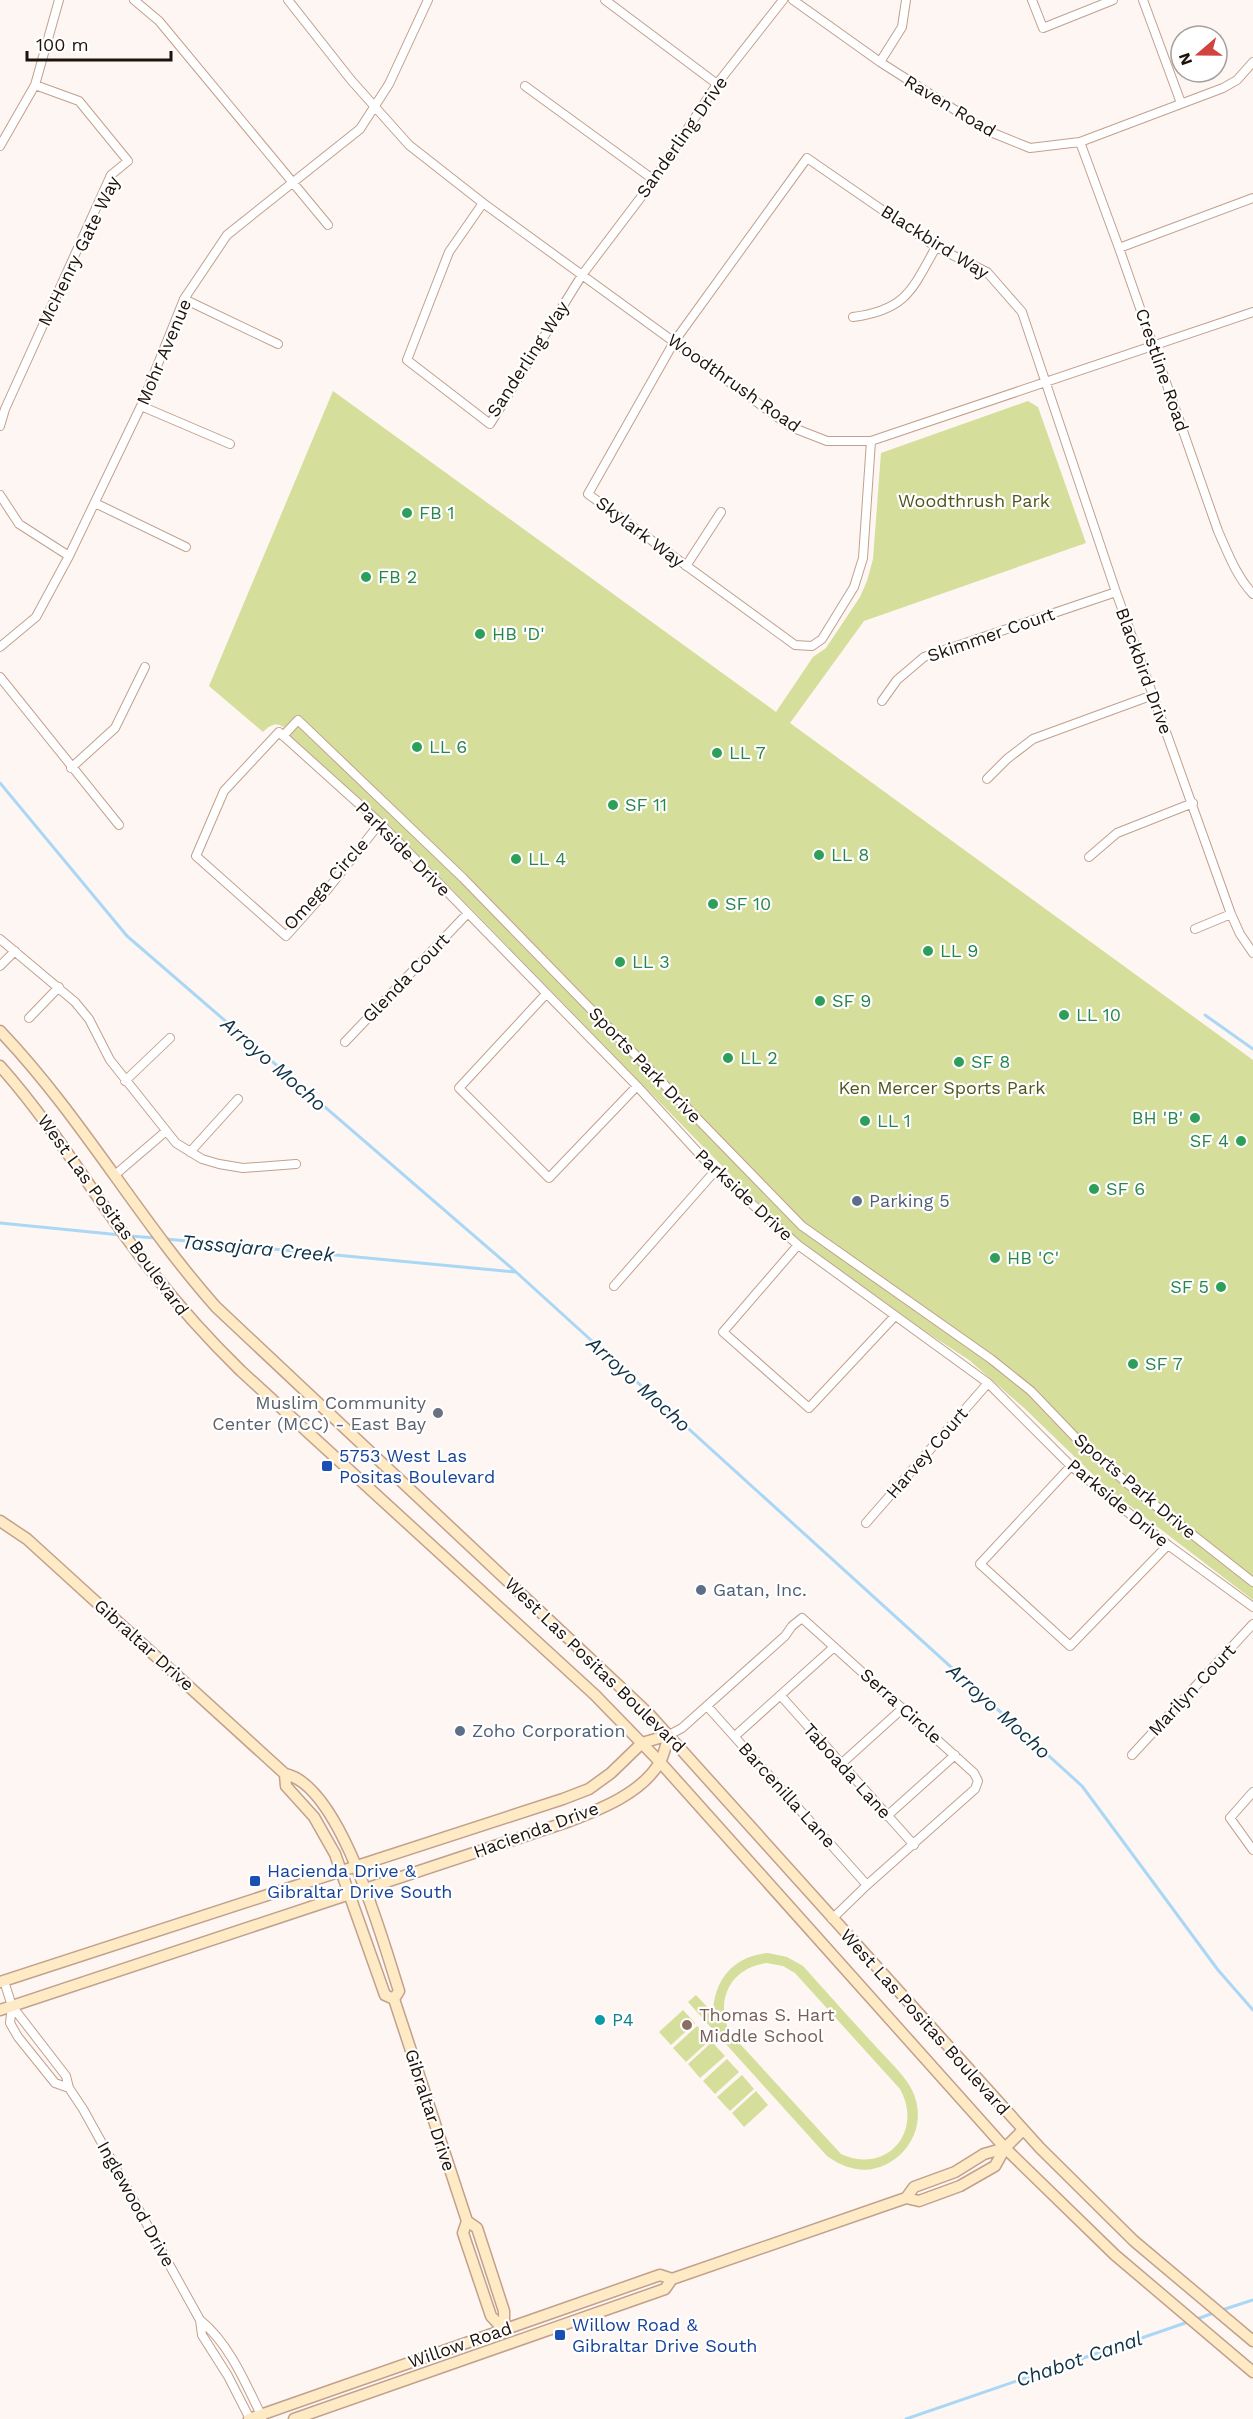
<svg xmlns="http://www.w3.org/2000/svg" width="1253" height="2419" font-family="'Work Sans',sans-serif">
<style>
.green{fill:#d5de9b;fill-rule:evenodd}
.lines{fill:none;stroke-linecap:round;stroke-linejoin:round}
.stream{stroke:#aad7f5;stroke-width:3}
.street-casing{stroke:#c2a08d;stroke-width:10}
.secondary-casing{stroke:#c2a08d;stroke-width:13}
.street{stroke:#fff;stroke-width:8}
.secondary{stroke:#feeac5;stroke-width:10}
.leisure-dot{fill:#2e9e5b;stroke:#fff;stroke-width:2}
.service-dot{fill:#5c6f8a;stroke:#fff;stroke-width:2}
.worship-dot{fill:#6b7280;stroke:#fff;stroke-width:2}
.transit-dot{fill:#1a4fb4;stroke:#fff;stroke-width:2}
.culture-dot{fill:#0f9aa8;stroke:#fff;stroke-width:2}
.education-dot{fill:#8d6e63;stroke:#fff;stroke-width:2}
.labels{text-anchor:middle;stroke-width:4.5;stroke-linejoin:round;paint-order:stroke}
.street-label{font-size:18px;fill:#1e120b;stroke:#fff}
.park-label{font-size:18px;fill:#50551a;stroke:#fff}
.leisure-label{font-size:18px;fill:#27864d;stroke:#fff;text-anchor:start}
.service-label{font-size:18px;fill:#4e5e75;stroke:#fff;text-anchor:start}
.worship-label{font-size:18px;fill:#5b616d;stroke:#fff;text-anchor:end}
.transit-label{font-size:18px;fill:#164399;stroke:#fff;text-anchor:start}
.education-label{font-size:18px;fill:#785e54;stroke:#fff;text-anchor:start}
.culture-label{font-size:18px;fill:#0d838f;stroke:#fff;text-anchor:start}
.water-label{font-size:20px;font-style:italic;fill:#0f3247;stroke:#fff}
</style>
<rect width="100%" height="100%" fill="#fef6f2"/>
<path class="green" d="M333,391l443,321 37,-55 13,-9 34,-51 7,-16 6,-22 8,-106 147,-52 10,6 48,136 -222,78 -74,102 463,337v540l-145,-111 -85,-82 -54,-47 -46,-30 -125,-90 -29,-26 -380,-389 -98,-88c-7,-13 -16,-18 -28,-5l-54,-46z
M768,1953l19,4 16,9c26,29 51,57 77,85 11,12 25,25 32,39 14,28 2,60 -25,74 -21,11 -42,5 -60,-8l-139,-154 8,-7 17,18c1,-34 21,-57 55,-60zM767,1963l16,3 12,7 105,116c24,43 -14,86 -59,65l-111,-121c-16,-33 1,-66 37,-70z
M683,2010l12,13 -24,22 -12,-13z
M697,2026l13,14 -24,22 -13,-14z
M712,2042l13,14 -25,22 -12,-14z
M727,2059l12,13 -24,22 -12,-13z
M742,2075l12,14 -24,22 -13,-14z
M756,2091l12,14 -24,22 -12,-14z"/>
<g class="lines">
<path class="stream" d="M0,783l127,153 389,336 566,514 136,184 35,40
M1205,1015l48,34
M0,1223l121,12
M130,1236l26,2
M166,1239l349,33
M1222,2310l31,-10
M1197,2319l19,-7
M906,2419l282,-97"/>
<g class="street-casing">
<path id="street" d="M134,0l25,21 169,204
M288,0l63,80 58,65 74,58 308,224 36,14h44l382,-129
M605,0l112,84
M793,0l87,62 108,69 42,17 50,-6 143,-54 14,-8 16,-18
M1032,0l11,28 70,-28
M1143,0l38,103
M880,62l22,-35 4,-27
M525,86l129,94
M1080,142l39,106 99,283c10,22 18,45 35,63
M0,146l35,-61 24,-85
M483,203l-34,49 -42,108 83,64 92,-149 72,-95 63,-96 66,-84
M1119,248l134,-50
M184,299l94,45
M853,317c53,-7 59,-27 83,-70
M141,406l89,38
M0,426l5,-17 106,-234 17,-14 -49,-60 -44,-16
M871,441l-8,117 -9,29 -32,52 -10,7 -17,-1 -207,-151 86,-152 133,-184 129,89 51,25 35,40 94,280 115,322 9,20 13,19
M0,495l19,29 50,32
M95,503l91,44
M686,566l35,-54
M0,647l36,-30 33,-61 72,-150 43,-107 43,-64 133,-106 29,-45 39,-84
M0,677l119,148
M882,701l15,-21 27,-23 192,-65
M283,736l15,-16 165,158 339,348 189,133 40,32 45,47 52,46 125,98
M71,768l44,-40 30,-61
M987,779l20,-20 26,-20 120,-44
M380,823l-53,67 -41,46 -90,-80 28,-65 55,-59 101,91 257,263 78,85 83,74 190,138 83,83 97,79 85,62
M1089,857l28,-24 76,-30
M1195,929l36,-15
M0,939l75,63 14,17 21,41 66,83 26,16 17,5 24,4 53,-4
M0,966l15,-15
M546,994l-87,94 90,90 88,-92
M29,1018l30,-31
M345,1042l122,-128
M125,1081l45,-43
M190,1152l48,-53
M116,1174l49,-42
M798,1245l-75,87 86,76 85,-91
M614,1286l101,-115
M1071,1466l-91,98 90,82 98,-101
M866,1523l122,-140
M781,1696l133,149
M707,1706l160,179
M669,1735l13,-7 103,-92 7,-10 10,-8 172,155 4,8 -3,8 -108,96 -35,34
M735,1736l99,-89
M1132,1755l121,-131
M841,1764l62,-56
M1253,1792l-23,26 23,32
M887,1816l68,-61
M4,1981l8,25 -2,17 8,14 37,46 14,5
M12,2006l54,70 3,12 14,21 117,211 2,15 26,41 22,43
M200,2320c29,23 46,64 62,97"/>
</g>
<g class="secondary-casing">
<path id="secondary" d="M0,1031c81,85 138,188 216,276l434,408 390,433 94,93 119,100
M0,1066c49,55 85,115 128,174 34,47 71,90 113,131l354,324 65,67 345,386 110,107 138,117
M0,1521l27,18 258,235c56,11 98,168 114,217l-5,8
M285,1774l1,12 28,31 21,37 50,141 9,4 73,222 -4,12 28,83 13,14
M0,1982l563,-183 26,-10 22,-16 31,-30 27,-8
M0,2010l570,-189c31,-12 72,-28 90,-59 4,-7 6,-18 9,-27
M906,2198l13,3 41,-15 35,-20 10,-18 18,-18
M467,2221l10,7 27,83v22
M249,2419l411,-144 12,4 234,-81 8,-11 41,-15 29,-18 21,-6
M294,2419l371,-130 7,-10"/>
</g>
<use href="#street" class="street"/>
<use href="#secondary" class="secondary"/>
</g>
<g class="leisure-dot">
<circle cx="407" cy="513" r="6"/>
<circle cx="366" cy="577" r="6"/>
<circle cx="480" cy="634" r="6"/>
<circle cx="417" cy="747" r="6"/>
<circle cx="717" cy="753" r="6"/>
<circle cx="613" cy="805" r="6"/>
<circle cx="819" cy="855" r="6"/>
<circle cx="516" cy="859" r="6"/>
<circle cx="713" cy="904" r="6"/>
<circle cx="928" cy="951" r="6"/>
<circle cx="620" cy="962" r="6"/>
<circle cx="820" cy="1001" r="6"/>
<circle cx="1064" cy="1015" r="6"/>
<circle cx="728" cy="1058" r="6"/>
<circle cx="959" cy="1062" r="6"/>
<circle cx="1195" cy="1118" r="6"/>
<circle cx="865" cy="1121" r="6"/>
<circle cx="1241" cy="1141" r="6"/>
<circle cx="1094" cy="1189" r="6"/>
<circle cx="995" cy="1258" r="6"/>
<circle cx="1221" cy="1287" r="6"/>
<circle cx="1133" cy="1364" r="6"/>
</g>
<g class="service-dot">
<circle cx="857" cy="1201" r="6"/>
<circle cx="701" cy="1590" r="6"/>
<circle cx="460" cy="1731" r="6"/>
</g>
<circle class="worship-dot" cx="438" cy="1413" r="6"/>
<g class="transit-dot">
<rect x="321" y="1460" width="12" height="12" rx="3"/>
<rect x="249" y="1875" width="12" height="12" rx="3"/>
<rect x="554" y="2329" width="12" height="12" rx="3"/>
</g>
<circle class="culture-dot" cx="600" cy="2020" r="6"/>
<circle class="education-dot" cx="687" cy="2025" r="6"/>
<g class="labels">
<g class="street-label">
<text transform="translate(950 106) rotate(31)" y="6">Raven Road</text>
<text transform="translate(682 137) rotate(-55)" y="6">Sanderling Drive</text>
<text transform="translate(935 242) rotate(32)" y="6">Blackbird Way</text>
<text transform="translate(79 251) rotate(-64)" y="6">McHenry Gate Way</text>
<text transform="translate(164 352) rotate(-67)" y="6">Mohr Avenue</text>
<text transform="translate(528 359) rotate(-57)" y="6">Sanderling Way</text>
<text transform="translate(1162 370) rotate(71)" y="6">Crestline Road</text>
<text transform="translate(734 383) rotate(35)" y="6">Woodthrush Road</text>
<text transform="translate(640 532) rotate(37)" y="6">Skylark Way</text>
<text transform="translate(991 635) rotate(-19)" y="6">Skimmer Court</text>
<text transform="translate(1144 671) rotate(70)" y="6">Blackbird Drive</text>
<text transform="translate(403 849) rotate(45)" y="6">Parkside Drive</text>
<text transform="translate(326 884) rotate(-48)" y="6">Omega Circle</text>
<text transform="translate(406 978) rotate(-46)" y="6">Glenda Court</text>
<text transform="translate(645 1065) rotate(46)" y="6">Sports Park Drive</text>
<text transform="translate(744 1195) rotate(43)" y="6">Parkside Drive</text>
<text transform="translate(113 1215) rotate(54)" y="6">West Las Positas Boulevard</text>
<text transform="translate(927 1453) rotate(-49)" y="6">Harvey Court</text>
<text transform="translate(1135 1486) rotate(40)" y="6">Sports Park Drive</text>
<text transform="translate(1118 1503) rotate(40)" y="6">Parkside Drive</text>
<text transform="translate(144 1645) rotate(42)" y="6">Gibraltar Drive</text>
<text transform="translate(595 1665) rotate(44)" y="6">West Las Positas Boulevard</text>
<text transform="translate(1192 1690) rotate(-47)" y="6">Marilyn Court</text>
<text transform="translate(901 1706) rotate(42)" y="6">Serra Circle</text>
<text transform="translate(847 1771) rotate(48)" y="6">Taboada Lane</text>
<text transform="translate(787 1795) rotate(48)" y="6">Barcenilla Lane</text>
<text transform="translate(536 1830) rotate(-20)" y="6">Hacienda Drive</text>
<text transform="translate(925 2022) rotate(48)" y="6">West Las Positas Boulevard</text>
<text transform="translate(430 2110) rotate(72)" y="6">Gibraltar Drive</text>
<text transform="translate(136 2204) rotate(61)" y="6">Inglewood Drive</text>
<text transform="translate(460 2345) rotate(-19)" y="6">Willow Road</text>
</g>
<g class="park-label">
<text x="974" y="507">Woodthrush Park</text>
<text x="942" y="1094">Ken Mercer Sports Park</text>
</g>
<g class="leisure-label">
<text x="419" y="519">FB 1</text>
<text x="378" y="583">FB 2</text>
<text x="492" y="640">HB 'D'</text>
<text x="429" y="753">LL 6</text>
<text x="729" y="759">LL 7</text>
<text x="625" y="811">SF 11</text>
<text x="831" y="861">LL 8</text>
<text x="528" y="865">LL 4</text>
<text x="725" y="910">SF 10</text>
<text x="940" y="957">LL 9</text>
<text x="632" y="968">LL 3</text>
<text x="832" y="1007">SF 9</text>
<text x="1076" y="1021">LL 10</text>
<text x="740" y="1064">LL 2</text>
<text x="971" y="1068">SF 8</text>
<text x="1183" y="1124" text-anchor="end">BH 'B'</text>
<text x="877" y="1127">LL 1</text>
<text x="1229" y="1147" text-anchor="end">SF 4</text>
<text x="1106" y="1195">SF 6</text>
<text x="1007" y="1264">HB 'C'</text>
<text x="1209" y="1293" text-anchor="end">SF 5</text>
<text x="1145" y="1370">SF 7</text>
</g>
<g class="service-label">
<text x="869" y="1207">Parking 5</text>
<text x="713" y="1596">Gatan, Inc.</text>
<text x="472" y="1737">Zoho Corporation</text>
</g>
<g class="worship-label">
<text x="426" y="1409">Muslim Community<tspan x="426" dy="21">Center (MCC) - East Bay</tspan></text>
</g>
<g class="transit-label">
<text x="339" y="1462">5753 West Las<tspan x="339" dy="21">Positas Boulevard</tspan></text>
<text x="267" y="1877">Hacienda Drive &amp;<tspan x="267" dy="21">Gibraltar Drive South</tspan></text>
<text x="572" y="2331">Willow Road &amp;<tspan x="572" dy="21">Gibraltar Drive South</tspan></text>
</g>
<g class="education-label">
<text x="699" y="2021">Thomas S. Hart<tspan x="699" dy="21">Middle School</tspan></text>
</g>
<g class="culture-label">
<text x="612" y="2026">P4</text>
</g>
<g class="water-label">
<text transform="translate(274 1064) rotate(41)" y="7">Arroyo Mocho</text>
<text transform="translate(258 1248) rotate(5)" y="7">Tassajara Creek</text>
<text transform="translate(639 1384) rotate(42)" y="7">Arroyo Mocho</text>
<text transform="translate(999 1711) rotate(42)" y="7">Arroyo Mocho</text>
<text transform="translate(1079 2359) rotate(-19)" y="7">Chabot Canal</text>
</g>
</g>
<g transform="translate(1199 54) rotate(250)"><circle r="28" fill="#ffffff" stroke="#a5a09d" stroke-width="1.5"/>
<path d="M0-4.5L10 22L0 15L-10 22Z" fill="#d24340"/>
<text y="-9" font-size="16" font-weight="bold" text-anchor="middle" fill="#1e120b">N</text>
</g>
<path d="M27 51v9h144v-9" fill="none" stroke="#1e120b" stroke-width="3"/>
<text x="36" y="51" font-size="18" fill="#1e120b" stroke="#ffffff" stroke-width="4.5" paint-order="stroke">100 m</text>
</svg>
